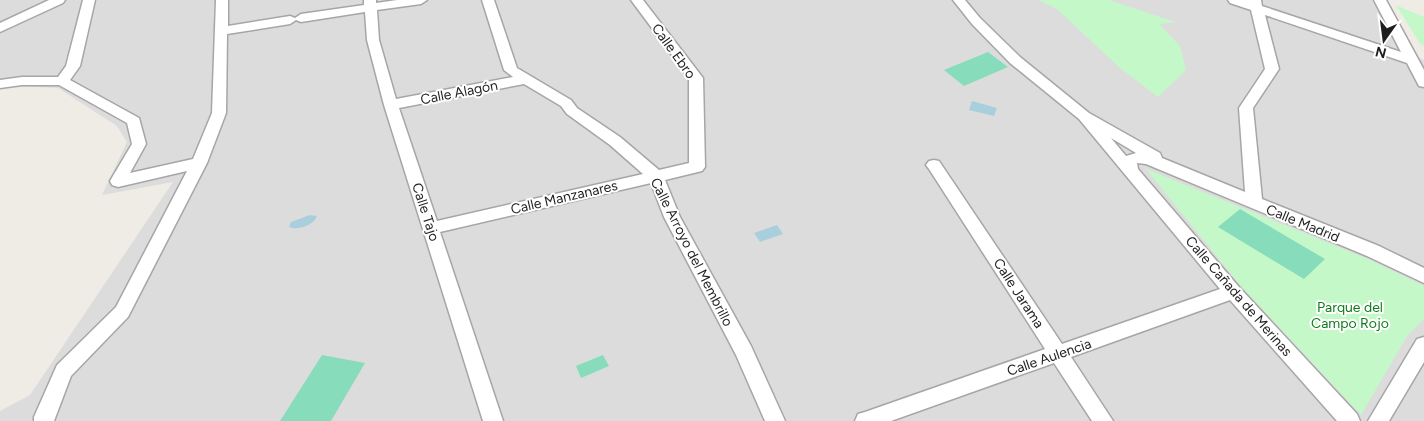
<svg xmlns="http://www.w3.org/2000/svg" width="1424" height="421" font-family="Figtree,sans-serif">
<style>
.residential{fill:#dddcdc}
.park{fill:#c4f8c9}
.pitch{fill:#86dcbb}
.water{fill:#a8cfdb}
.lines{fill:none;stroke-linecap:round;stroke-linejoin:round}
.minor-casing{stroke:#a6a6a6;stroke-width:3}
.minor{fill:#fff;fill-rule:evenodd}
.labels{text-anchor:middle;stroke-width:4;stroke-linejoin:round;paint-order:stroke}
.street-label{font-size:14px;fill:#1f1f1f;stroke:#fff}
.park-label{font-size:14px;fill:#0f7b19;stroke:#fff}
</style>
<rect width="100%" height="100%" fill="#efece6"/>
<path class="residential" d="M0,0h1372l27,49 25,11v361h-1424v-10l30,-16 143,-213 -71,13 25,-53 -10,-16 -59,-38 -45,-2 -13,3z"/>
<path class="park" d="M1039,0h70l66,22 -16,2 21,22 6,24 -28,27 -39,-30 -62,-58z
M1396,5l28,12v29l-4,-2z
M1146,169l222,90 56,27v33l-17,17 -46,79 -121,-130z"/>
<path class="pitch" d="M988,52l20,15 -44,19 -20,-16z
M1240,209l85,50 -21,20 -86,-52z
M322,355l43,8 -34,58h-51z
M603,355l6,11 -28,12 -5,-12z"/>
<path class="water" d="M972,101l25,7 -3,8 -25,-6z
M310,215l7,1c-3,9 -19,15 -28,11l2,-5z
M777,225l6,9 -23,8 -6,-9z"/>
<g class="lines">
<g class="minor-casing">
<path id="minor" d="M49,0h16l-2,3 -63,29v-9z
M83,0h12l-15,66 -10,14 69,38 7,26 -16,29 63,-14 19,-46 4,-113h12v26l62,-10 5,2 6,-4 63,-9v-5h12v3l21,-3h30l-6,4 -44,6 2,30 17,59 117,-22 -9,-7 -22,-70h12l23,68 54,32 6,8 43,29 39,33 30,-7v-85l-58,-78h12l60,78 2,89 -3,4 -37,9 15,37 71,129 34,75h-20l-29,-66 -72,-138 -13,-34 -211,49 63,189h-20l-99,-316 -17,-65 -2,-28 -64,10 -5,-2 -6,4 -63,10 -1,79 -19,50 -79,154 -57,59 -17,45h-20v-4l23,-52 59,-58 71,-136 -69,16 -6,-2 -2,-4 22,-37 -5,-21 -68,-38h-37l-22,3v-8l22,-3h36l8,-11zM524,84l37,22 6,8 43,31 33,29 -206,47 -38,-113z
M953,0h12l15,18 40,39 69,56 71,40 2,5 83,34 -6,-84 26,-39 -14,-59 -21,-7 -2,-3h33l1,6 139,46 -27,-52h12l38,70v17l-5,-1 -12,-23 -142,-48 14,54 -26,39 9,91 117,47 45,22v15l-57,-27 -221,-92 -9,-1 1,6 101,118 118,127 3,7h-23l-107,-121 -159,57 42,64h-21l-38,-58 -163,58h-36l3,-7 7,-2 180,-63 -116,-180 -3,-4 3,-4 5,-1 5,1 123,183 158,-55 -141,-170 -69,-56 -38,-39zM1111,138l25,15 -10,3z
M1424,337v25l-35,59h-21l49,-82z"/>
</g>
<use href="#minor" class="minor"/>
</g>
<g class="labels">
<g class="street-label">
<text transform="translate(674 51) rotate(54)" y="5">Calle Ebro</text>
<text transform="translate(459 92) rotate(-11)" y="5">Calle Alagón</text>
<text transform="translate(564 197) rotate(-13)" y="5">Calle Manzanares</text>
<text transform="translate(426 212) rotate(72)" y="5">Calle Tajo</text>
<text transform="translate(1303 223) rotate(22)" y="5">Calle Madrid</text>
<text transform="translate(692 252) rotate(63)" y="5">Calle Arroyo del Membrillo</text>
<text transform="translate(1019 293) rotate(57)" y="5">Calle Jarama</text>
<text transform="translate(1239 296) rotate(49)" y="5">Calle Cañada de Merinas</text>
<text transform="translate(1049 357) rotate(-19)" y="5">Calle Aulencia</text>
</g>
<g class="park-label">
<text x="1350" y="312">Parque del<tspan x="1350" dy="16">Campo Rojo</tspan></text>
</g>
</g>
<g transform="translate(1384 40) rotate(194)" stroke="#ffffff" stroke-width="4" paint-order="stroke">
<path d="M0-4L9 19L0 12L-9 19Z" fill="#1f1f1f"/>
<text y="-8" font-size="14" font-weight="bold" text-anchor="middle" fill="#1f1f1f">N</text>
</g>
</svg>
